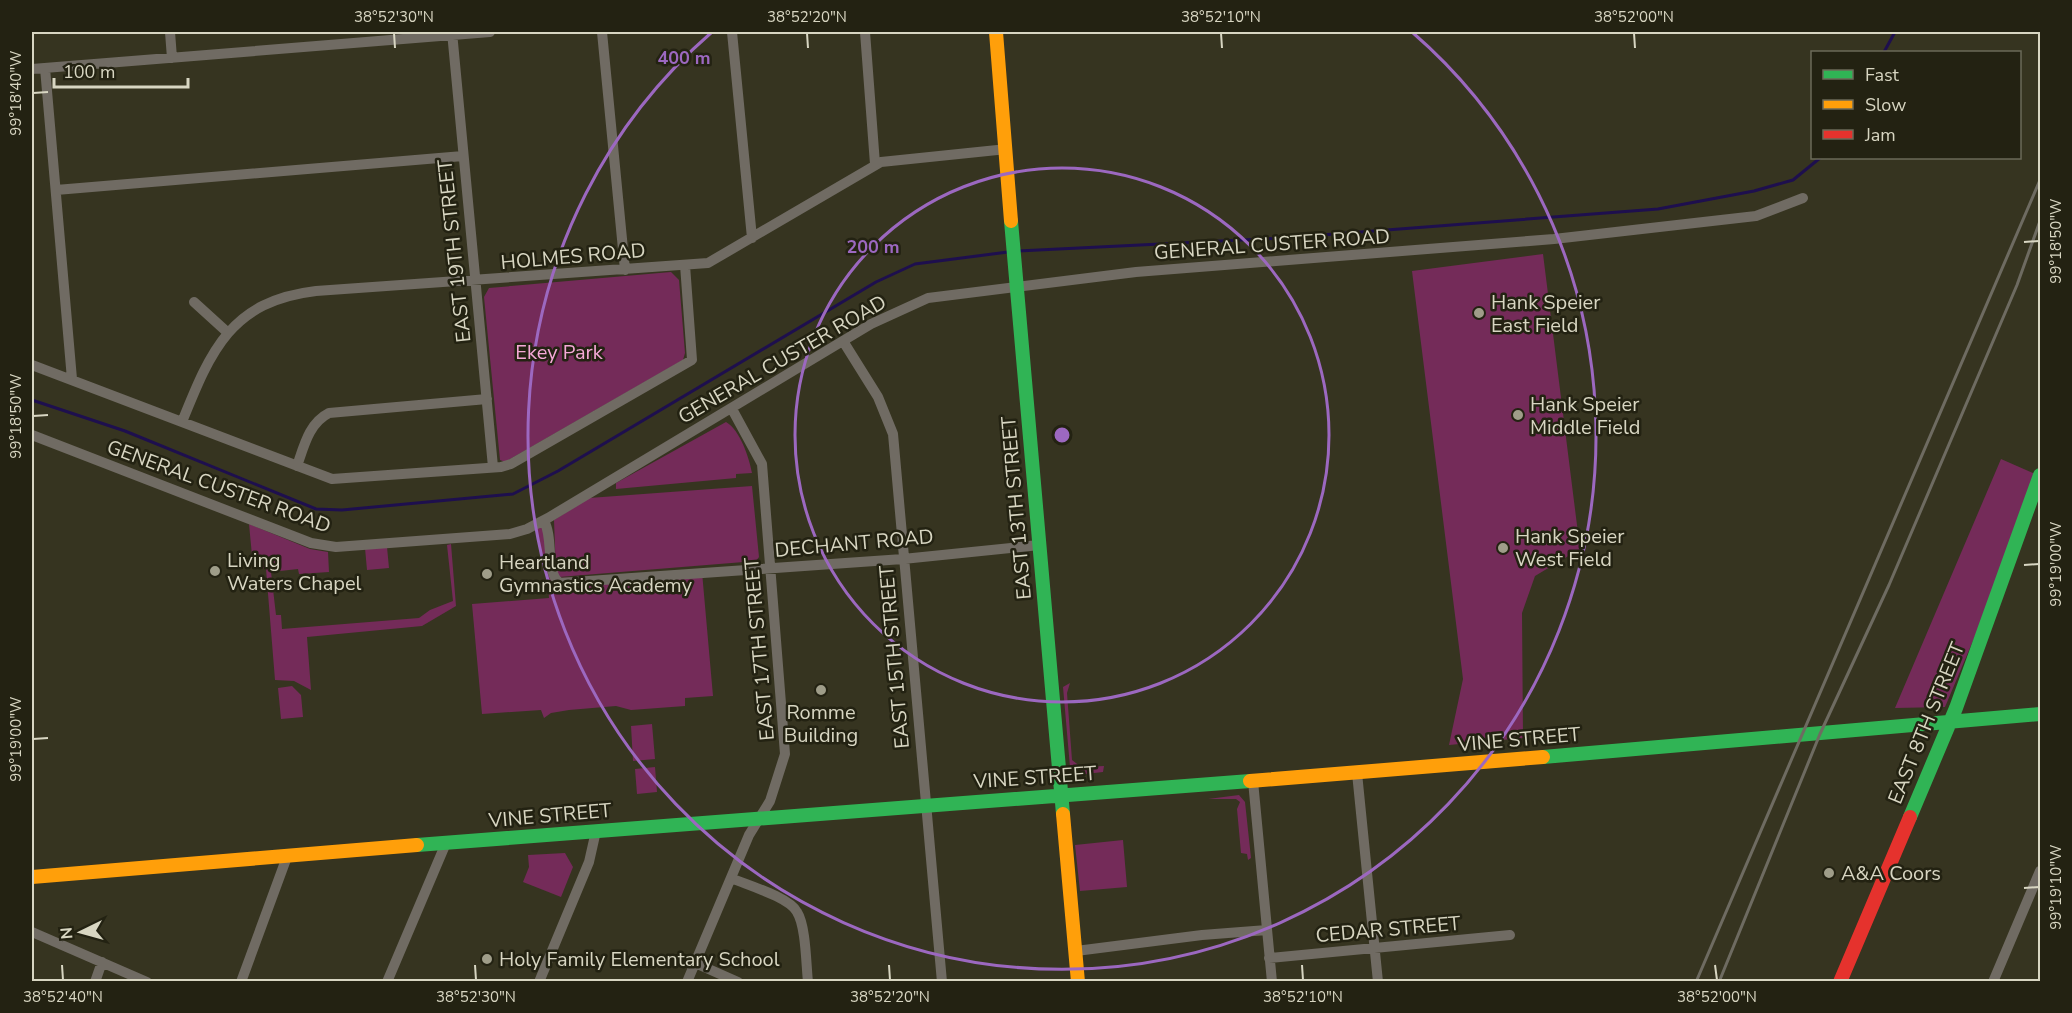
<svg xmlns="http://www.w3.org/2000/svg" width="2072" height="1013" font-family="'Nunito Sans',sans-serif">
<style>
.green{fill:#742b59}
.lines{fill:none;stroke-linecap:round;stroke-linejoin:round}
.stream{stroke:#1e0f4e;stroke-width:3}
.street{stroke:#706b63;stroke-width:10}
.fast{stroke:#30b455;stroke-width:14}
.slow{stroke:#ff9f0a;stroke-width:14}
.jam{stroke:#e5322d;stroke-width:14}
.rail{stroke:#6e6b61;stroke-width:3}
.ticks{fill:none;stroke:#d8d6c2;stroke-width:2}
.ring{fill:none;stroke:#9c68c0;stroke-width:3}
.poi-dot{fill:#9f9d89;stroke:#232212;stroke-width:2}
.labels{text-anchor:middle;stroke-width:5;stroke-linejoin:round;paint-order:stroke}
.street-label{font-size:20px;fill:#d8d6c2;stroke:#232212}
.poi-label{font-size:20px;fill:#d8d6c2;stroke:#232212;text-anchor:start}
.park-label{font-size:20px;fill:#f6a9d7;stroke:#232212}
.centre{fill:#9c68c0;stroke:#232212;stroke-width:3}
.ring-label{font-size:18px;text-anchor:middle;font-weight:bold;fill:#9c68c0;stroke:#232212;stroke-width:5;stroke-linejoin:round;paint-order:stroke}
.neatline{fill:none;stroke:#d8d6c2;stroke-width:2}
.ticks-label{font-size:15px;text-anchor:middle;fill:#d8d6c2}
</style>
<rect width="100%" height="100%" fill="#363420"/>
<path class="green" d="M1543,254l37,295 -45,27 -13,37 1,125 -74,7 14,-66 -51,-408z
M671,272l8,8 6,73 -2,7 -178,102 -5,-2 -16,-163 5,-9z
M726,422c14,8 23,35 26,51l-16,1v4l-120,11v-6z
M2001,459l39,17v6l-95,225 -50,1z
M752,486l7,71 -3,4 -197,16 -3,-3 -2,-54 35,-22z
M544,521l10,57 148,-6 11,124 -28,2v8l-54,4 -15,-4 -47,4 -18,3 -7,5 -3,-8 -59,4 -10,-110 77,-6 -3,-40h-3l-7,-26 2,-8z
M249,524l61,25 18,3 1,20 -30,2 -1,-5 -27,3 5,43h5l1,14 137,-11 11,-8 23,-9 -6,-56 4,-1 5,62 -34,20 -115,11 4,53 -17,-9 -19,-1 -9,-111 -13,-3z
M387,547l2,21 -22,2 -2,-22z
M1070,683l-3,10 5,67 9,7 23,-1 -1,6 -27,3 -6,-8 -7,-80z
M292,686l9,9 2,22 -22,2 -3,-31z
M652,724l3,35 -22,2 -2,-35z
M655,767l2,25 -20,2 -2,-25z
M1239,795l6,7 6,56 -3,2 -1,-6 -6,-1 -4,-44 3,-7 -4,-3h-28z
M1123,840l4,47 -47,4 -5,-46z
M565,853l8,14 -12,30 -38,-15 6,-15 -1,-12z"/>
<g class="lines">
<path class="stream" d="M1884,52l11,-20
M1018,251l265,-13 375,-29 96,-18 39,-11 27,-22
M32,400l93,31 191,78 26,1 171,-16 45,-23 318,-189 39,-18 93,-12"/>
<path class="street" d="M170,32l2,26
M452,32l41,435
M602,32l23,238
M732,32l20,206
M865,32l10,132
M45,68l27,311
M32,69l458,-37
M56,190l407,-34
M194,302l33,30
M843,341l35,56 15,37 49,548
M32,365l300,114 169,-12 10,-3 181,-104 -7,-95
M182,422c29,-72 49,-121 134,-131l392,-28 173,-101 126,-13
M32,435l279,108 25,4 174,-13 17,-5 21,-11 323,-194 57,-26 208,-26 418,-33 202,-23 47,-18
M297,466c7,-20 12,-43 32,-53l158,-14
M544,521c10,17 1,53 16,62l343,-24 136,-14
M1357,773l21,209
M1253,781l19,201
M731,878c16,7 58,19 66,34 9,14 9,52 11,70
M32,932l115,50
M1076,951l126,-16 65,-5
M1269,958l241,-23
M695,963l43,19
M95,982l7,-20
M241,982l47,-128
M387,982l59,-139
M539,982l50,-120 7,-31
M687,982l62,-147 21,-34 15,-47 -23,-290 -30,-55
M1993,982l47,-111"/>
<path class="fast" d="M1011,221l52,593
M1543,757l497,-43
M1910,817l46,-109 84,-233
M417,845l833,-64"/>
<path class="slow" d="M996,32l15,189
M1250,781l293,-24
M1063,814l15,168
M32,877l385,-32"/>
<path class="jam" d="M1840,982l70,-165"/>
<path class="rail" d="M1696,982l344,-802
M1719,982l101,-248 69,-149 128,-300 23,-64"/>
</g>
<path class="ticks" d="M394,33l1,15M807,33l1,15M1221,33l1,15M1634,33l1,15M33,93l15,-1M2024,242l15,-1M33,416l15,-1M2024,565l15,-1M33,739l15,-1M2024,888l15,-1M62,965l1,15M475,965l1,15M889,965l1,15M1302,965l1,15M1715,965l2,15"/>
<g class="ring">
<circle cx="1062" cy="435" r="267"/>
<path d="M1412 32A534 534 0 1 1 712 32"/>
</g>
<g class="poi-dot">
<circle cx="1479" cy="313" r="6"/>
<circle cx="1518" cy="415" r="6"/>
<circle cx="1503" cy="548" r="6"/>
<circle cx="215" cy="571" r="6"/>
<circle cx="487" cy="574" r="6"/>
<circle cx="821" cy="690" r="6"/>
<circle cx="1829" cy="873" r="6"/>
<circle cx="487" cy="959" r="6"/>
</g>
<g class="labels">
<g class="street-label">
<text transform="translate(1272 244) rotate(-4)" y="7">GENERAL CUSTER ROAD</text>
<text transform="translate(454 251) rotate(-96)" y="7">EAST 19TH STREET</text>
<text transform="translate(573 256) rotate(-5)" y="7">HOLMES ROAD</text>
<text transform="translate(782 359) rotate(-30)" y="7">GENERAL CUSTER ROAD</text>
<text transform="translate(219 486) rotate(20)" y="7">GENERAL CUSTER ROAD</text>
<text transform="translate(1016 508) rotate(-95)" y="7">EAST 13TH STREET</text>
<text transform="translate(854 543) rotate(-5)" y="7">DECHANT ROAD</text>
<text transform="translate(759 649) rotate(-95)" y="7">EAST 17TH STREET</text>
<text transform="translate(894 657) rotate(-95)" y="7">EAST 15TH STREET</text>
<text transform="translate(1926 723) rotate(-68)" y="7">EAST 8TH STREET</text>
<text transform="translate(1519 739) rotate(-5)" y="7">VINE STREET</text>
<text transform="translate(1035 777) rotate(-4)" y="7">VINE STREET</text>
<text transform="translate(550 815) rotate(-5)" y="7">VINE STREET</text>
<text transform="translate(1388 929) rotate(-5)" y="7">CEDAR STREET</text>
</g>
<g class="poi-label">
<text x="1491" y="309">Hank Speier<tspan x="1491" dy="23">East Field</tspan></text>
<text x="1530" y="411">Hank Speier<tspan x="1530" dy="23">Middle Field</tspan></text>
<text x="1515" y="543">Hank Speier<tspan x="1515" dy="23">West Field</tspan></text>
<text x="227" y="567">Living<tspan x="227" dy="23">Waters Chapel</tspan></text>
<text x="499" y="569">Heartland<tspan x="499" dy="23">Gymnastics Academy</tspan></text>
<text x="821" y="719" text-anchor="middle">Romme<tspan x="821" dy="23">Building</tspan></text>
<text x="1841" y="880">A&amp;A Coors</text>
<text x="499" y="966">Holy Family Elementary School</text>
</g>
<g class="park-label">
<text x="559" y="359">Ekey Park</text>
</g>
</g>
<circle cx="1062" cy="435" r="9" class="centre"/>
<g class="ring-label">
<text x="684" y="64">400 m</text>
<text x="873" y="253">200 m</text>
</g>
<rect width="2072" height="1013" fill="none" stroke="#232212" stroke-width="66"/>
<rect x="1811" y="51" width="210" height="108" fill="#232212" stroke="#6b6a58" stroke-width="1.5"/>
<rect x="1823" y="70" width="30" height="9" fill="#30b455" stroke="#6b6a58" stroke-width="1.5"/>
<text x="1865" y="81" font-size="18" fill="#d8d6c2">Fast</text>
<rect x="1823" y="100" width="30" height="9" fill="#ff9f0a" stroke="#6b6a58" stroke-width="1.5"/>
<text x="1865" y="111" font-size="18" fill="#d8d6c2">Slow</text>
<rect x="1823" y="130" width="30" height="9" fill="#e5322d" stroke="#6b6a58" stroke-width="1.5"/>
<text x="1865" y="141" font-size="18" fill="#d8d6c2">Jam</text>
<g transform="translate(81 932) rotate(265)" stroke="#232212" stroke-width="4.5" paint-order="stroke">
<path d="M0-4.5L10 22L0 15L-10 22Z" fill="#d8d6c2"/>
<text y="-9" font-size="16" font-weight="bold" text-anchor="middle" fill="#d8d6c2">N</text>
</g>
<path d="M54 78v9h134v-9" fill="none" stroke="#d8d6c2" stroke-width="3"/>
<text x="63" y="78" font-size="18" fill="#d8d6c2" stroke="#232212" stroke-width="4.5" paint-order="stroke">100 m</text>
<rect x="33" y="33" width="2006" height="947" class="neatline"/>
<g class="ticks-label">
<text x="394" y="22">38°52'30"N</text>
<text x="807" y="22">38°52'20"N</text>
<text x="1221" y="22">38°52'10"N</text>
<text x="1634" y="22">38°52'00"N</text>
<text transform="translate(16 93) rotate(-90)" y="5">99°18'40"W</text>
<text transform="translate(2056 241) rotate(-90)" y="5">99°18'50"W</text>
<text transform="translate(16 416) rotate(-90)" y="5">99°18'50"W</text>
<text transform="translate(2056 564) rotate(-90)" y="5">99°19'00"W</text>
<text transform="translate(16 739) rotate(-90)" y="5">99°19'00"W</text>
<text transform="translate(2056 887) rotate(-90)" y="5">99°19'10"W</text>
<text x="63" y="1002">38°52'40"N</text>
<text x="476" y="1002">38°52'30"N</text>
<text x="890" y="1002">38°52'20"N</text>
<text x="1303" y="1002">38°52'10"N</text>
<text x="1717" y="1002">38°52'00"N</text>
</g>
</svg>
